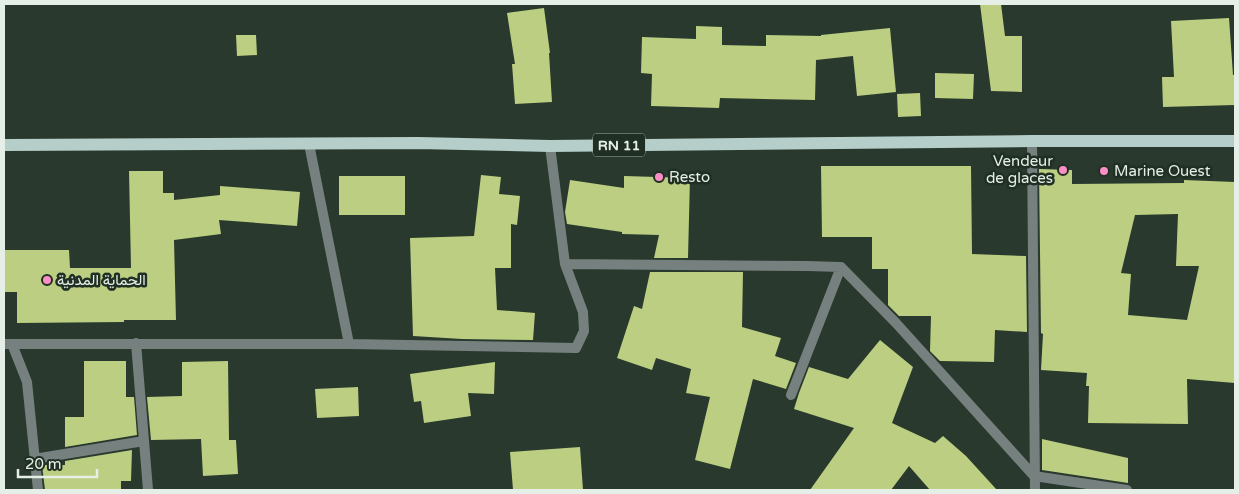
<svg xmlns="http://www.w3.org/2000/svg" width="1239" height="494" font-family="'Varela Round',Vazirmatn,sans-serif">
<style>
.building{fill:#bcce81;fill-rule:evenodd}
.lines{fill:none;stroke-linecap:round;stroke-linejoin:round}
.street{stroke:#76817f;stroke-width:10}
.primary{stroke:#b6ceca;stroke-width:12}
.poi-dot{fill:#fb8fc5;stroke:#202f23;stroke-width:2}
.labels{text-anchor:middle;stroke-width:5;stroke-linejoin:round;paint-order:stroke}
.shield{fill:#202f23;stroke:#aab5ac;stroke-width:1}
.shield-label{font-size:14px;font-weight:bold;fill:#e5efe7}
.poi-label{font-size:15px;fill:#e5efe7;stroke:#202f23;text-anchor:start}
</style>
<rect width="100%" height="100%" fill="#29392d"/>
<path class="building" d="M980,4h21l4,32h17v56l-31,-1z
M544,8l6,45h-1l3,49 -37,2 -3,-40h3l-8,-51z
M1229,18l4,57h2v30l-72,2 -1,-30h12l-3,-56z
M696,26l26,1v18l44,1v-11l55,1v-1l69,-7 6,64 -39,4 -4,-40 -37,4 -1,40 -95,-2 -1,10 -68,-2 1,-32 -11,-1 1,-36 54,2z
M236,35h20l1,20 -20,1z
M935,73l39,1 -1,25 -38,-1z
M920,93l1,23 -23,1 -1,-23z
M821,166h150l1,88 54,2 1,76 -32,-2 -1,32 -54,-1 -10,-10 1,-35h-32l-11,-11v-36h-16v-32h-50z
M1039,169l33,1v14l112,-1v-3l51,2v201l-48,-4 1,45 -100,-1 1,-37h-3l1,-13 -46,-3 2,-36 -2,-1zM1178,214l-2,52h23l-12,54 -59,-5 3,-41 -10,-1 14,-58z
M129,171h34v22h11v7l46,-5v-9l80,6 -3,34 -78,-6 2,14 -47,6 2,80h-52v2l-107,1v-31h-13v-42h65l1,18h61z
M481,175l20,2 -2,17 21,2 -3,29 -6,-1v44h-16l2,42 38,3 -2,27 -71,-1 -49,-3 -3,-98 64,-2z
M339,176h66v39h-66z
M624,176l66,2 -2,80h-34l5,-23 -37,-1v-2l-55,-8 -2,-12 5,-32 54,8z
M650,272h93l-1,55 39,11 -6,18 21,7 -10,26 -33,-10 -23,90 -35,-9 15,-63 -24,-4 5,-24 -35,-11 -4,12 -35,-12 17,-52 8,3z
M880,340l33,27 -21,56 43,20 8,-7 23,20 31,34h-67l-21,-24 -18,24h-81l44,-62 -60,-19 5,-16 10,-26 39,12z
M84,361h42v36h8l3,38 -72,12v-30h19z
M228,361l1,79h7l2,34 -35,2 -2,-37 -50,1 -4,-43 35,-1v-34z
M495,362l-1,32 -26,-1 3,23 -47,7 -3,-22 -7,1 -4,-28z
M358,387l1,29 -42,2 -2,-29z
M1042,439l86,19v25l-86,-13z
M580,447l3,43h-70l-3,-38z
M132,450l-1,31h-10v9h-76l-3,-25h23v-4z"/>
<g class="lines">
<path class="street" d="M1032,141l3,349
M309,144l40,200
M565,264l242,2 34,1 55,56 138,153 93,14
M4,344h345l227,4 8,-17 -1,-19 -18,-48 -15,-118
M12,344l15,38 11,108
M791,395l50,-128
M144,441l4,49
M34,459l110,-18 -8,-98"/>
<path class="primary" d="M4,145l414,-2 132,3 482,-5h203"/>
</g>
<g class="poi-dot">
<circle cx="1063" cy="170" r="5"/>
<circle cx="1104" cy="171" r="5"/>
<circle cx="659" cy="177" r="5"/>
<circle cx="47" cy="280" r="5"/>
</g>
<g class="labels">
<rect class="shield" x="593" y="133.5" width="52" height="23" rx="4"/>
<g class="shield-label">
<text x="619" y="150">RN 11</text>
</g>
<g class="poi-label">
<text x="1053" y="166" text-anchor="end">Vendeur<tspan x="1053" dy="17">de glaces</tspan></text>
<text x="1114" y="176">Marine Ouest</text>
<text x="669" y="182">Resto</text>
<text x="57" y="285">الحماية المدنية</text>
</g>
</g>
<rect width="1239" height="494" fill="none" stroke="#e5efe7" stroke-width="10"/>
<path d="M18 469v8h79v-8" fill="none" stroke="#e5efe7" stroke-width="2.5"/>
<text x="25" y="469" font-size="15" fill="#e5efe7" stroke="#202f23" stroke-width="4" paint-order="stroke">20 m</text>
</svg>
